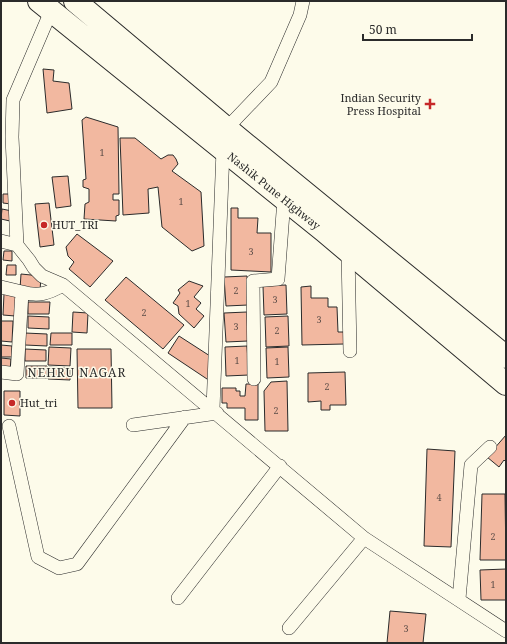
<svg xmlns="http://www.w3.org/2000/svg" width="507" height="644" font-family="'Noto Serif',serif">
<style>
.building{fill:#f2b8a0;stroke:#2b2b2b}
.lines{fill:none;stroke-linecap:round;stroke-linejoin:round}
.street-casing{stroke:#2b2b2b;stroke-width:14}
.highway-casing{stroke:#2b2b2b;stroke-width:24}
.street{stroke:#fdfbea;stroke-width:13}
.highway{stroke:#fdfbea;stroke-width:22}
.poi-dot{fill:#c62828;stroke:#fdfbea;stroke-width:1.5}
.labels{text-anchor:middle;stroke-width:3;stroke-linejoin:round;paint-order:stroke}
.number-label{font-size:9px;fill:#5d4e48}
.poi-label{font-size:11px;fill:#2b2b2b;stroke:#fdfbea;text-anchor:start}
.street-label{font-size:11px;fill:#2b2b2b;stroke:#fdfbea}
.neighbourhood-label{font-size:12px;letter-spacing:1px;fill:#2b2b2b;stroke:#fdfbea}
</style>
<rect width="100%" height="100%" fill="#fdfbea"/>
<path class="building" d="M43,69l11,1 -1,11 16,2 3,26 -25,4z
M86,117l32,10 1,67h-6v6h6v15l-3,1v5l-32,-2 1,-15 4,-2v-13l-6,-2v-7l3,-1 -4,-59z
M120,138h15l26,21 7,-4h5l3,4 2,5 -6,7 29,21 3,54 -12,5 -30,-24 -4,-40 -10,2 1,24 -26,2z
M68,176l3,30 -15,2 -4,-31z
M3,194h8v10l-8,-1z
M49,203l5,42 -14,2 -5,-43z
M231,208h7v10h20l-1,15h14v39l-40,-2z
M2,209l10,2 -2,10 -9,-2z
M77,234l36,27 -23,26 -21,-18 5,-7 -6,-6 -2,-9z
M4,251h8v10l-9,-1z
M7,265h9v10h-10z
M21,274l20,2 -1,15 -20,-2z
M247,276l1,29 -22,1 -2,-29z
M126,277l58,48 -21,24 -58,-49z
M189,281l14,5 -9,11 7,6 -5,6 8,7 -10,12 -15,-14 -1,-8 -5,-3 7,-10 -2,-3z
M286,285l1,29 -23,1 -1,-29z
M311,286v12h17v9h9l1,25h6v12l-42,1 -1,-58z
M4,294l12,1 -1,21 -12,-1z
M28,302h22l-1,12h-21z
M73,312l15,1 -1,20 -15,-1z
M247,312l1,29 -22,1 -2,-29z
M28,316l21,1v12l-21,-1z
M288,316l1,30 -23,1 -1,-30z
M1,321h12l-1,21 -11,-1z
M25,333l22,1v12l-22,-1z
M51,333h21v12h-22z
M179,336l31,20v25l-42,-28z
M1,345l11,1v11h-11z
M247,346l2,29 -23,1 -1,-29z
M49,347l22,1 -1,18 -22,-1z
M288,347l1,30 -22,1 -1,-30z
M25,349l21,1v11h-21z
M77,349h34l1,59h-34z
M1,358l10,1 -1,11h-9z
M26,366h21v12h-21z
M49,367l21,1v12l-22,-1z
M345,372l1,33h-16v5h-9v-9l-13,1v-29z
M287,381l1,50h-23l-1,-40 7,-9z
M246,384h12v36h-13v-12h-18v-5h-5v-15h14v3h4v5h5z
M4,391h16v25l-16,-1z
M506,435v27l-2,-2 -5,7 -12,-10z
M427,449l28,2 -4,96 -27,-1z
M482,494h23l1,66h-26z
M506,569v31h-25l-1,-30z
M390,611l36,3 -3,29h-36z"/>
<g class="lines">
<g class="street-casing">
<path id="street" d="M51,11l-38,89 -1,37 5,108 12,15 5,8 8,8 21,9 301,253 142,93
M227,128l44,-46 29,-67 3,-14
M1,241l16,4
M348,252l2,99
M1,287l21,5 -5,82 -16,-2
M22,292c17,5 27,1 41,-7
M254,379l-1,-98 25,-2 6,-80
M213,409l10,-259
M133,425l84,-12
M9,426l29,131 21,11 18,-4 108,-147
M178,598l102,-132
M459,599l12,-134 19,-18
M289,628l75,-90"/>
</g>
<g class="highway-casing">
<path id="highway" d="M39,1l285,230 182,153
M75,1l163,137 268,219"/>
</g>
<use href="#street" class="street"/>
<use href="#highway" class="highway"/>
</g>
<g class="poi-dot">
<path d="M428 98h4v4h4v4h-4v4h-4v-4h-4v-4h4z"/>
<circle cx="44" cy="225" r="4"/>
<circle cx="12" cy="403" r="4"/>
</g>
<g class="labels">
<g class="number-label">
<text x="102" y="156">1</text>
<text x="181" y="205">1</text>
<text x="251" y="255">3</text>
<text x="236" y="294">2</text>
<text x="275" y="303">3</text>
<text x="188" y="307">1</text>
<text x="144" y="316">2</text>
<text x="319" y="323">3</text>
<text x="236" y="330">3</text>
<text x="277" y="334">2</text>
<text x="237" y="364">1</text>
<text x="277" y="365">1</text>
<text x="327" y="390">2</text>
<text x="276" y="414">2</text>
<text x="439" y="501">4</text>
<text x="493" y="540">2</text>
<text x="493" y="588">1</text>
<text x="406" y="632">3</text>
</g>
<g class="poi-label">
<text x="421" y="102" text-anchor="end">Indian Security<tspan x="421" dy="13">Press Hospital</tspan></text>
<text x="52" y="229">HUT_TRI</text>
<text x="20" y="407">Hut_tri</text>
</g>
<g class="street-label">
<text transform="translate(274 191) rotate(39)" y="4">Nashik Pune Highway</text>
</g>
<g class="neighbourhood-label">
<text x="77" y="377">NEHRU NAGAR</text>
</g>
</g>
<rect width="507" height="644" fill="none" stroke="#2b2b2b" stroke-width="4"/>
<path d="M363 34v6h109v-6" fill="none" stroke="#2b2b2b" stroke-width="2"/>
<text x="369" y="34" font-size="12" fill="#2b2b2b" stroke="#fdfbea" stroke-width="3" paint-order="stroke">50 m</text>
</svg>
